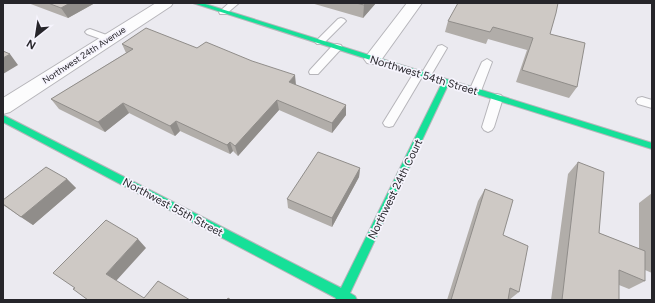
<svg xmlns="http://www.w3.org/2000/svg" width="655" height="303" font-family="Figtree,sans-serif">
<style>
.lines{fill:none;stroke-linecap:round;stroke-linejoin:round}
.lane-casing{stroke:#b6b5ba;stroke-width:2}
.street-casing{stroke:#b6b5ba;stroke-width:2}
.fast-casing{stroke:#b6b5ba;stroke-width:2}
.lane{fill:#fcfcfd;fill-rule:evenodd}
.street{fill:#fcfcfd;fill-rule:evenodd}
.fast{fill:#16e098;fill-rule:evenodd}
.wall{fill:#b1ada9}
.shaded-wall{fill:#908d8a}
.building{fill:#cec9c5;stroke:#908d8a}
.labels{text-anchor:middle;stroke-width:3.5;stroke-linejoin:round;paint-order:stroke}
.far-street-label{font-size:9px;fill:#26252a;stroke:#f6f4fd}
.street-label{font-size:11px;fill:#26252a;stroke:#f6f4fd}
</style>
<rect width="100%" height="100%" fill="#ebeaf0"/>
<g class="lines">
<g class="lane-casing">
<path id="lane" d="M229,3h10l-13,11h-6l-1,-2z
M341,18l3,1 2,2 -23,23h-6l-2,-2 23,-23z
M90,29l22,8 2,2 -5,3 -22,-8 -2,-2 2,-2z
M337,44l4,1 1,2 -1,2 -23,25h-8l-1,-2 1,-2 23,-25z
M442,45l5,3 -17,29h-8l-29,49 -4,1 -4,-1 -2,-3 32,-52 4,-1 4,1 15,-25z
M487,59l5,3 -11,29 -2,3h-8l-2,-3 13,-29z
M497,94l4,1 2,3 -9,29 -2,3 -4,2 -4,-2 -2,-3 9,-29 2,-3z
M642,97l10,3v8l-14,-4 -2,-3 2,-3z"/>
</g>
<g class="street-casing">
<path id="street" d="M156,3h17l-2,3 -161,106 -7,2v-16z
M407,3h15l-43,60 -6,1 -6,-1 -3,-4 3,-4z"/>
</g>
<g class="fast-casing">
<path id="fast" d="M193,3h9l450,140v6l-204,-64 -98,208 5,3 2,4h-22l1,-2 -333,-176v-7l338,173 101,-205z"/>
</g>
<use href="#lane" class="lane"/>
<use href="#street" class="street"/>
<use href="#fast" class="fast"/>
</g>
<path class="wall" d="M28,3h67l-27,15z
M311,3h65l-13,15z
M448,21l102,13 27,53 -8,11 -53,-16 11,-32 -39,-11 -2,5 -41,-12z
M122,44l75,4 99,37 50,30 -14,18 -53,-23 -41,46 -5,-5 -3,3 -50,-23 -5,5 -46,-23 -24,19 -46,-23 -8,-10 75,-46z
M578,162l21,71 40,16v-46l13,-10v80l-7,-3v11l-16,8 -10,-4v15h-68l17,-126z
M360,168l-1,9 -27,50 -44,-19 -1,-9z
M67,179l9,9 -43,37 -30,-20z
M485,189l18,46 16,57 -10,8h-62l31,-99z"/>
<path class="shaded-wall" d="M70,3h25l-27,15 -7,-10z
M366,3h10l-13,15 1,-13z
M10,54l8,11 -15,9v-16z
M295,75l1,10 -7,-3z
M277,100l2,10 -41,46 -3,-10z
M123,103l6,10 -24,19 -7,-10z
M346,105v10l-14,18v-10z
M176,121l4,10 -5,5 -5,-10z
M230,142l3,9 -3,3 -3,-9z
M360,168l-1,9 -27,50v-9z
M67,179l9,9 -43,37 -12,-8z
M138,239l8,9 -30,33 -10,-7z"/>
<path class="building" d="M48,3h22l-9,5z
M356,3h10l-2,2z
M458,3h100l-2,10 -6,21 35,9 -8,44 -55,-17 11,-32 -40,-11 -3,5 -42,-11z
M146,28l51,20 9,-6 46,19 43,14 -6,7 57,23 -14,18 -55,-23 -42,46 -5,-4 -3,3 -51,-24 -6,5 -47,-23 -25,19 -47,-23 82,-50 -11,-5z
M3,51l7,3 -7,4z
M318,152l42,16 -28,50 -45,-19z
M578,162l26,10 -5,61 46,18v30l-26,-11v30h-57z
M46,167l21,12 -46,38 -18,-13v-4z
M485,189l28,11 -10,35 25,11 -9,46 -9,-4 -2,12h-57z
M106,220l32,19 -32,35 38,24 14,-17 32,19h-102l-15,-11 2,-1 -22,-15z
M228,298l3,2h-4z"/>
<g class="labels">
<g class="far-street-label">
<text transform="translate(84 55) rotate(-33)" y="3">Northwest 24th Avenue</text>
</g>
<g class="street-label">
<text transform="translate(424 75) rotate(17)" y="4">Northwest 54th Street</text>
<text transform="translate(395 189) rotate(-64)" y="4">Northwest 24th Court</text>
<text transform="translate(173 207) rotate(28)" y="4">Northwest 55th Street</text>
</g>
</g>
<rect width="655" height="303" fill="none" stroke="#26252a" stroke-width="8"/>
<g transform="translate(36 36) rotate(210)" stroke="#f6f4fd" stroke-width="3" paint-order="stroke">
<path d="M0-3L7 15L0 10L-7 15Z" fill="#26252a"/>
<text y="-6" font-size="11" font-weight="bold" text-anchor="middle" fill="#26252a">N</text>
</g>
</svg>
